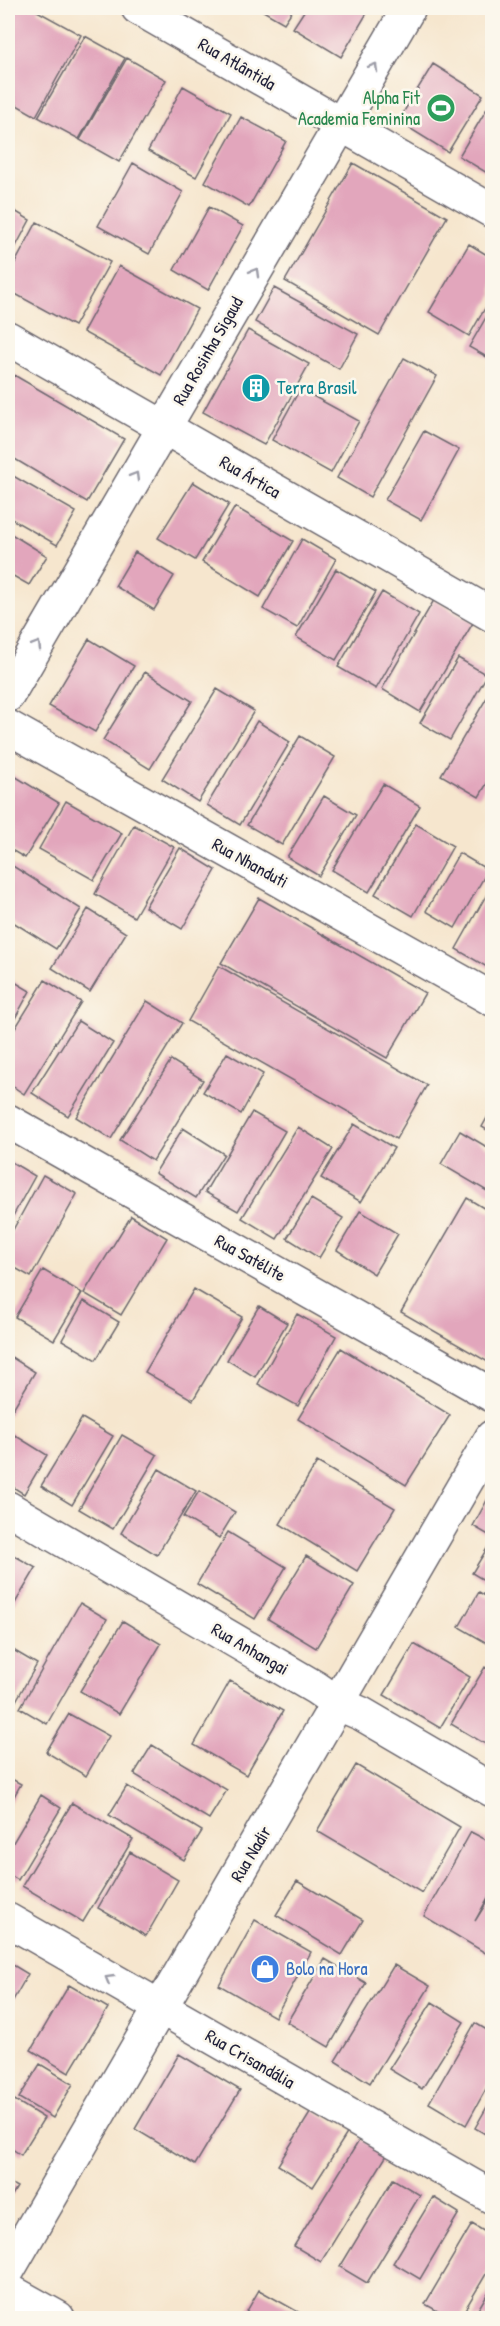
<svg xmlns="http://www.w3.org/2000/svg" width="500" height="2326" font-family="'Patrick Hand',sans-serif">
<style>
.building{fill:#e2a6bc}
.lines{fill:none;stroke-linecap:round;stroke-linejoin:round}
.minor-casing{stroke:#6c676e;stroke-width:36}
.minor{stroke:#fff;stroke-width:33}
.oneway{stroke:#9c9ca7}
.labels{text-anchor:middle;stroke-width:5;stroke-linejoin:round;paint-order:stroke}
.street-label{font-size:18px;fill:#22223b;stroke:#fbf7ec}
.leisure-label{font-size:18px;fill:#27864d;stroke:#fbf7ec;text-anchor:end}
.culture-label{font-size:18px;fill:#0d838f;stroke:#fbf7ec;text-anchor:start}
.shop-label{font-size:18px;fill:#366cbe;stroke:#fbf7ec;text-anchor:start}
</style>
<rect width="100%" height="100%" fill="#fbf7ec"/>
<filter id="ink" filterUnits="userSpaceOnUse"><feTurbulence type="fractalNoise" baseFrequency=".0167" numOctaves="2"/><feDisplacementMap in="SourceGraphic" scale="12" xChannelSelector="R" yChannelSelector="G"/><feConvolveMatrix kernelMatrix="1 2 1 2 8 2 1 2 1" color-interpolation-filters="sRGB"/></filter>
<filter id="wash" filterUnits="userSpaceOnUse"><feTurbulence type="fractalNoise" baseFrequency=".008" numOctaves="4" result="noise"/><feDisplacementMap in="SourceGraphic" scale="24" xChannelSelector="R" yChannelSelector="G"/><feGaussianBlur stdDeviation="1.35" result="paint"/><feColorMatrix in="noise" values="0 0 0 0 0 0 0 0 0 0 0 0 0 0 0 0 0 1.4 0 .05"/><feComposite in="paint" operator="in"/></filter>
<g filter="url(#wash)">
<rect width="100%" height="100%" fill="#f6e6ce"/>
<g id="blocks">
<path class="building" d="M8,8h31l-2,3 44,24 -45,81 -28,-16z
M258,8h36l-10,15z
M306,8h64l-29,49 -48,-29z
M481,8h11v6z
M85,36l40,22 -46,81 -41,-22z
M127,58l39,22 -47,82 -39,-22z
M433,64l50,31 -35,57 -50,-31z
M183,86l48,27 -35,64 -48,-26z
M492,100v76l-33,-20z
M241,117l45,24 -37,66 -44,-25z
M133,163l50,29 -34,62 -51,-28z
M353,163l94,54 -68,118 -94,-54z
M8,207l22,13 -22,41z
M209,207l34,19 -35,64 -34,-20z
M37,222l73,40 -36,64 -66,-36v-14z
M469,244l23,14v38l-23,40 -40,-24z
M119,266l78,43 -36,66 -78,-43z
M274,288l84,46 -19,35 -84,-47z
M492,307v53l-23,-13z
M248,330l61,34 -45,81 -61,-33z
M404,358l33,18 -67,121 -33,-19z
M14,375l110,64 -37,63 -79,-47v-69z
M300,389l59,32 -28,52 -59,-33z
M424,431l35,19 -38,70 -36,-20z
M8,473l68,39 -19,33 -49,-28z
M193,482l36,22 -34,56 -37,-22z
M235,507l58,34 -33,56 -58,-35z
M8,532l39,24 -18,29 -21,-12z
M302,539l34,20 -39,69 -34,-19z
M135,552l39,24 -20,34 -39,-24z
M336,569l40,23 -40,68 -40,-23z
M382,592l37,22 -43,75 -38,-22z
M434,600l39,23 -53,89 -38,-23z
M89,639l45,27 -39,66 -46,-26z
M458,658l29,17 -37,65 -30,-17z
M145,672l47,29 -42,68 -47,-29z
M217,689l37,22 -56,91 -36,-23z
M492,689v86l-13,22 -38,-22z
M257,721l33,21 -50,83 -33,-20z
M300,736l35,21 -53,88 -35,-20z
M8,772l51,31 -34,55 -17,-10z
M383,784l37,22 -51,86 -37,-22z
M324,796l32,19 -37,61 -32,-19z
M66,801l56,32 -28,47 -55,-31z
M416,824l37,22 -40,70 -38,-22z
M134,825l40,22 -40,70 -39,-23z
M180,848l36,22 -34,59 -37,-22z
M459,853l29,17 -33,58 -29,-17z
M8,863l73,46 -25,40 -48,-30z
M492,885v85l-36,-21z
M259,898l166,95 -38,65 -166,-95z
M88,909l38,24 -36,59 -38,-24z
M219,966l208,119 -31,54 -208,-118z
M8,978l22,13 -22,40z
M45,980l36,22 -57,92 -16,-11v-43z
M147,1001l35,22 -71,116 -35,-22z
M78,1021l35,22 -45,73 -36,-23z
M227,1053l36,21 -22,40 -38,-22z
M171,1060l32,20 -50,81 -33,-21z
M492,1109v24l-10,-6z
M252,1112l33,19 -47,80 -33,-19z
M354,1124l40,24 -33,54 -40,-24z
M298,1127l35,22 -56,90 -35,-21z
M183,1128l41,26 -28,44 -41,-25z
M460,1131l32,19v44l-51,-30z
M8,1160l27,16 -27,49z
M43,1175l34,19 -46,83 -23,-13v-25z
M467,1198l25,15v141l-4,8 -87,-50z
M311,1199l32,19 -24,40 -32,-20z
M360,1211l38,23 -24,40 -37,-24z
M131,1216l36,22 -46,77 -37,-22z
M43,1270l39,23 -28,47 -39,-23z
M194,1289l48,28 -49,83 -48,-28z
M84,1301l35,21 -23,38 -34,-20z
M259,1306l28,17 -32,54 -28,-17z
M297,1314l39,22 -38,70 -40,-22z
M341,1348l109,67 -44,70 -108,-66z
M8,1355l27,17 -27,45z
M82,1418l31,18 -41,69 -31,-19z
M8,1431l39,24 -23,39 -16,-10z
M122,1435l35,20 -44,74 -34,-20z
M317,1462l78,46 -38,63 -77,-47z
M159,1469l37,22 -39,64 -36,-22z
M199,1491l36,21 -16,26 -36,-21z
M492,1491v46l-19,-11z
M228,1532l58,35 -31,52 -58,-35z
M491,1542l1,1v42l-20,-12z
M8,1552l28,16 -28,47z
M306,1556l48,29 -38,63 -48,-29z
M479,1592l13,8v46l-33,-19z
M80,1603l27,16 -60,105 -27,-16z
M123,1621l38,23 -42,70 -39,-23z
M414,1644l56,33 -30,51 -56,-33z
M8,1647l29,17 -24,42 -5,-3z
M485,1667l7,5v76l-41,-24z
M230,1681l53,30 -37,64 -52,-30z
M69,1714l40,22 -23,40 -40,-24z
M152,1745l75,45 -18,29 -75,-45z
M356,1765l104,62 -38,66 -105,-62z
M8,1777l13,7 -13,23z
M127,1786l75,45 -18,29 -75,-45z
M41,1795l20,13 -43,72 -10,-6v-23z
M72,1803l61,36 -50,83 -61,-36z
M471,1832l21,11v47l-17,31 17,-27v63l-68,-41z
M130,1852l48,28 -32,56 -48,-28z
M297,1881l66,39 -21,35 -66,-40z
M255,1920l56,32 -36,65 -56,-32z
M325,1959l41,24 -37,64 -42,-25z
M8,1962l20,12 -20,35z
M394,1965l36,21 -60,97 -35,-22z
M69,1985l39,23 -39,65 -38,-23z
M432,2002l32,20 -42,67 -33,-20z
M475,2023l17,10v45l-26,47 -37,-22z
M179,2054l61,36 -45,75 -60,-36z
M40,2064l33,20 -20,34 -34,-20z
M8,2096l36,22 -23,37 -13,-9z
M492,2098v40l-17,-10z
M312,2110l36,22 -35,55 -35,-22z
M360,2139l27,16 -66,107 -27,-16z
M393,2179l27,16 -53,88 -27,-16z
M8,2182l9,5 -9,15z
M433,2197l26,16 -39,66 -27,-16z
M472,2224l20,12v28l-32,54h-10l-25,-14z
M492,2286v32h-19z
M259,2290l50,28h-66z"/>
</g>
</g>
<g filter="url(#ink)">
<use href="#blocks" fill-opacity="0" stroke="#6c676e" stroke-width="1.5"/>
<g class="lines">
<g class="minor-casing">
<path id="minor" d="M138,8l354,203
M8,338l484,277
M8,695l401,-687
M8,727l484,272
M8,1121l484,274
M8,1508l308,180 23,16 23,10 130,76
M8,1920l484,277
M8,2270l484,-833
M8,2290l50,28"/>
</g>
<use href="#minor" class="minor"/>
</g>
<defs><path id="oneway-chevron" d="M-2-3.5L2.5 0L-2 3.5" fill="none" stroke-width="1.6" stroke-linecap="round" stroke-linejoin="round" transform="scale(1.5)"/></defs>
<g class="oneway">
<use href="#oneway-chevron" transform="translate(374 67) rotate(-60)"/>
<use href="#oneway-chevron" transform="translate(255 272) rotate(-60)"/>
<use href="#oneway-chevron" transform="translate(135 476) rotate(-60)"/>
<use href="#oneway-chevron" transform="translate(37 645) rotate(-60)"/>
<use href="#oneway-chevron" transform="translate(109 1979) rotate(-150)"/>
</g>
</g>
<defs>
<g id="stadium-disc" transform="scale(1.5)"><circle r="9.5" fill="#2e9e5b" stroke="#fbf7ec"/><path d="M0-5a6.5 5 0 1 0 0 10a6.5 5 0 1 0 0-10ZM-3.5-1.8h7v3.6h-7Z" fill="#fff"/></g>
<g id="building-disc" transform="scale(1.5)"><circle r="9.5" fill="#0f9aa8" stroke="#fbf7ec"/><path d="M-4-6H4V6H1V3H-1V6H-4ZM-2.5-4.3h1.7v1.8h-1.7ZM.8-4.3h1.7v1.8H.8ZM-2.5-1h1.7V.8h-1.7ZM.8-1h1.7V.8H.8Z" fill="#fff"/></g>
<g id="shop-disc" transform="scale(1.5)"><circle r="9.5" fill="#3f7fe0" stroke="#fbf7ec"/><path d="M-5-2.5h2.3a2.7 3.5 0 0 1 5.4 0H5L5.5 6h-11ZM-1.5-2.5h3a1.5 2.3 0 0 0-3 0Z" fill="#fff"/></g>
</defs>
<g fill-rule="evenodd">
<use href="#stadium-disc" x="441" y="108"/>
<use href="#building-disc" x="256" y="388"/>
<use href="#shop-disc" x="265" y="1969"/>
</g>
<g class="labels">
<g class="street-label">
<text transform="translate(237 64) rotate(30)" y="6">Rua Atlântida</text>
<text transform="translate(208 351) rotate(-60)" y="6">Rua Rosinha Sigaud</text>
<text transform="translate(250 477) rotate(30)" y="6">Rua Ártica</text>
<text transform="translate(250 863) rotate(29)" y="6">Rua Nhanduti</text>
<text transform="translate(250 1258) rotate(29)" y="6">Rua Satélite</text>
<text transform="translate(250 1649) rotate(30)" y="6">Rua Anhangai</text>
<text transform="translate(251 1854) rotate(-59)" y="6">Rua Nadir</text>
<text transform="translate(250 2059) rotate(30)" y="6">Rua Crisandália</text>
</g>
<g class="leisure-label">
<text x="420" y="104">Alpha Fit<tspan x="420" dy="21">Academia Feminina</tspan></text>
</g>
<g class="culture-label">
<text x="277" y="394">Terra Brasil</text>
</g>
<g class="shop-label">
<text x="286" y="1975">Bolo na Hora</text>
</g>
</g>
<rect width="500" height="2326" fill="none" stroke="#fbf7ec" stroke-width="30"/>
</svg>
